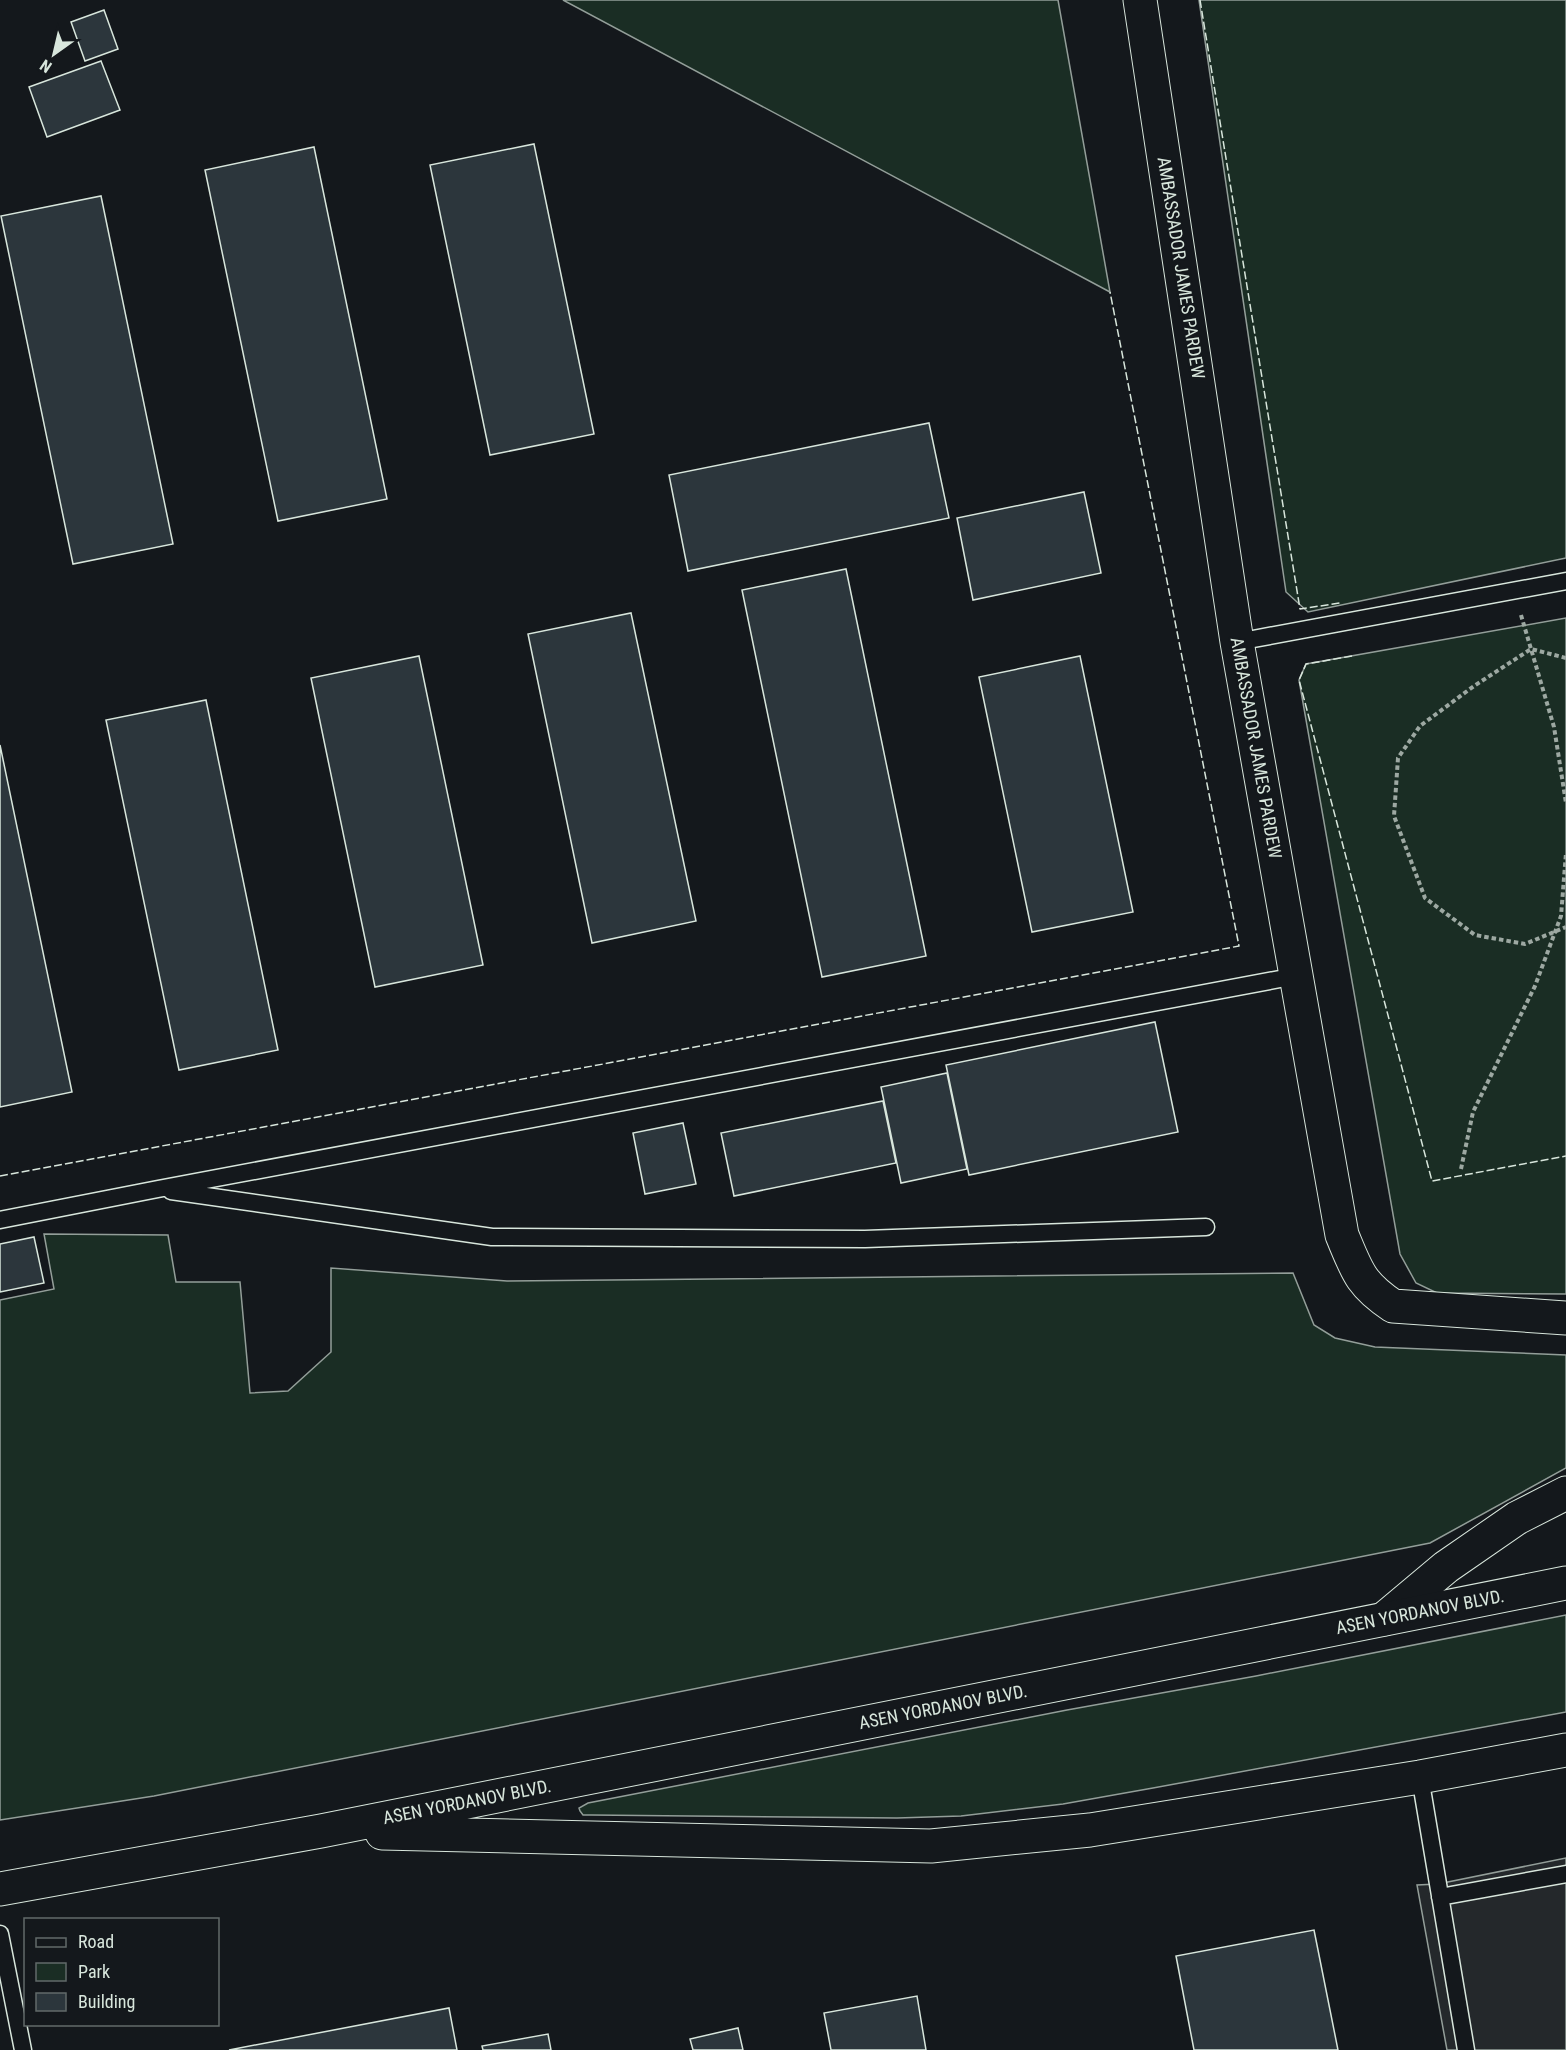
<svg xmlns="http://www.w3.org/2000/svg" width="1566" height="2050" font-family="'Roboto Condensed',sans-serif">
<style>
.green{fill:#1a2d24;stroke:#939e99;stroke-width:1.5}
.parking{fill:#24282b;stroke:#939e99;stroke-width:1.5}
.building{fill:#2c363c;stroke:#d8e6dc;stroke-width:1.5}
.lines{fill:none;stroke-linecap:round;stroke-linejoin:round}
.lane-casing{stroke:#d8e6dc;stroke-width:19}
.street-casing{stroke:#d8e6dc;stroke-width:35}
.secondary-casing{stroke:#d8e6dc;stroke-width:35}
.path{stroke:#9da8a2;stroke-width:4;stroke-dasharray:4.5 3;stroke-linecap:butt}
.lane{stroke:#14181c;stroke-width:16}
.street{stroke:#14181c;stroke-width:33}
.secondary{stroke:#14181c;stroke-width:33}
.fence{stroke:#d8e6dc;stroke-width:1.5;stroke-dasharray:8 3;stroke-linecap:butt}
.labels{text-anchor:middle;stroke-width:4.5;stroke-linejoin:round;paint-order:stroke}
.street-label{font-size:18px;fill:#d8e6dc;stroke:#14181c}
</style>
<rect width="100%" height="100%" fill="#14181c"/>
<path class="green" d="M563,0h495l52,292z
M1199,0h367v558l-258,54 -22,-20z
M1566,618v676l-129,-1 -21,-10 -16,-29 -101,-574 7,-16z
M44,1234l124,1 8,47h64l10,111 38,-2 43,-39v-84l176,13 786,-8 21,52 21,13 40,9 191,8v113l-136,75 -1276,253 -154,24v-520l54,-11z
M1566,1615v97l-413,76 -90,16 -102,12 -64,2 -306,-3h-8l-3,-4 -1,-3 9,-5 479,-93 189,-34z"/>
<path class="parking" d="M1566,1858v192h-119l-30,-165 21,-1z"/>
<path class="building" d="M104,10l14,39 -33,12 -14,-39z
M101,61l19,49 -73,27 -18,-50z
M534,144l60,290 -104,21 -60,-290z
M314,147l73,352 -109,22 -73,-351z
M101,196l72,348 -100,20 -72,-348z
M929,423l20,95 -261,53 -19,-96z
M1084,492l17,81 -128,27 -16,-82z
M846,569l80,387 -104,21 -80,-387z
M631,613l65,308 -104,22 -64,-309z
M419,656l64,309 -108,22 -64,-309z
M1080,656l53,256 -101,20 -53,-255z
M206,700l72,350 -99,20 -73,-350z
M0,745l72,347 -72,15z
M1155,1022l23,110 -209,43 -23,-110z
M947,1073l20,96 -66,14 -20,-96z
M883,1101l13,62 -162,33 -13,-63z
M683,1123l13,61 -51,10 -12,-61z
M34,1237l10,46 -44,9v-48z
M1314,1930l24,120h-144l-18,-94z
M917,1996l9,54h-95l-7,-37z
M449,2008l8,42h-228z
M738,2028l5,22h-50l-3,-11z
M548,2034l3,16h-68l-1,-4z"/>
<g class="lines">
<g class="lane-casing">
<path id="lane" d="M1237,642l329,-61
M171,1191l321,46 373,2 341,-12
M0,1220l158,-31 1138,-213
M1420,1777l46,273
M1440,1897l126,-23
M0,1934l23,116"/>
</g>
<g class="street-casing">
<path id="street" d="M1140,0l97,642 105,593c15,36 18,49 51,71l173,12
M1384,1619l62,-52 71,-49 49,-25"/>
</g>
<g class="secondary-casing">
<path id="secondary" d="M382,1833l549,13 159,-16 330,-53 146,-27
M0,1889l321,-58 1245,-248"/>
</g>
<path class="path" d="M1521,615l33,112 12,76
M1566,658l-35,-9 -57,37 -54,40 -22,32 -4,58 31,82 50,37 50,9 41,-17
M1461,1169l12,-57 62,-126 26,-70 5,-63"/>
<use href="#lane" class="lane"/>
<use href="#street" class="street"/>
<use href="#secondary" class="secondary"/>
<path class="fence" d="M1200,0l100,609 40,-6
M1352,656l-46,8 -7,16 133,501 134,-25
M0,1176l1239,-230 -129,-654"/>
</g>
<g class="labels">
<g class="street-label">
<text transform="translate(1181 268) rotate(81)" y="6">AMBASSADOR JAMES PARDEW</text>
<text transform="translate(1256 748) rotate(80)" y="6">AMBASSADOR JAMES PARDEW</text>
<text transform="translate(1420 1612) rotate(-11)" y="6">ASEN YORDANOV BLVD.</text>
<text transform="translate(943 1707) rotate(-11)" y="6">ASEN YORDANOV BLVD.</text>
<text transform="translate(467 1802) rotate(-11)" y="6">ASEN YORDANOV BLVD.</text>
</g>
</g>
<rect x="24" y="1918" width="195" height="108" fill="#14181c" stroke="#626a69" stroke-width="1.5"/>
<rect x="36" y="1938" width="30" height="9" fill="#14181c" stroke="#626a69" stroke-width="1.5"/>
<text x="78" y="1948" font-size="18" fill="#d8e6dc">Road</text>
<rect x="36" y="1963" width="30" height="18" fill="#1a2d24" stroke="#626a69" stroke-width="1.5"/>
<text x="78" y="1978" font-size="18" fill="#d8e6dc">Park</text>
<rect x="36" y="1993" width="30" height="18" fill="#2c363c" stroke="#626a69" stroke-width="1.5"/>
<text x="78" y="2008" font-size="18" fill="#d8e6dc">Building</text>
<g transform="translate(54 54) rotate(214)" stroke="#14181c" stroke-width="4.5" paint-order="stroke">
<path d="M0-4.5L10 22L0 15L-10 22Z" fill="#d8e6dc"/>
<text y="-9" font-size="16" font-weight="bold" text-anchor="middle" fill="#d8e6dc">N</text>
</g>
</svg>
